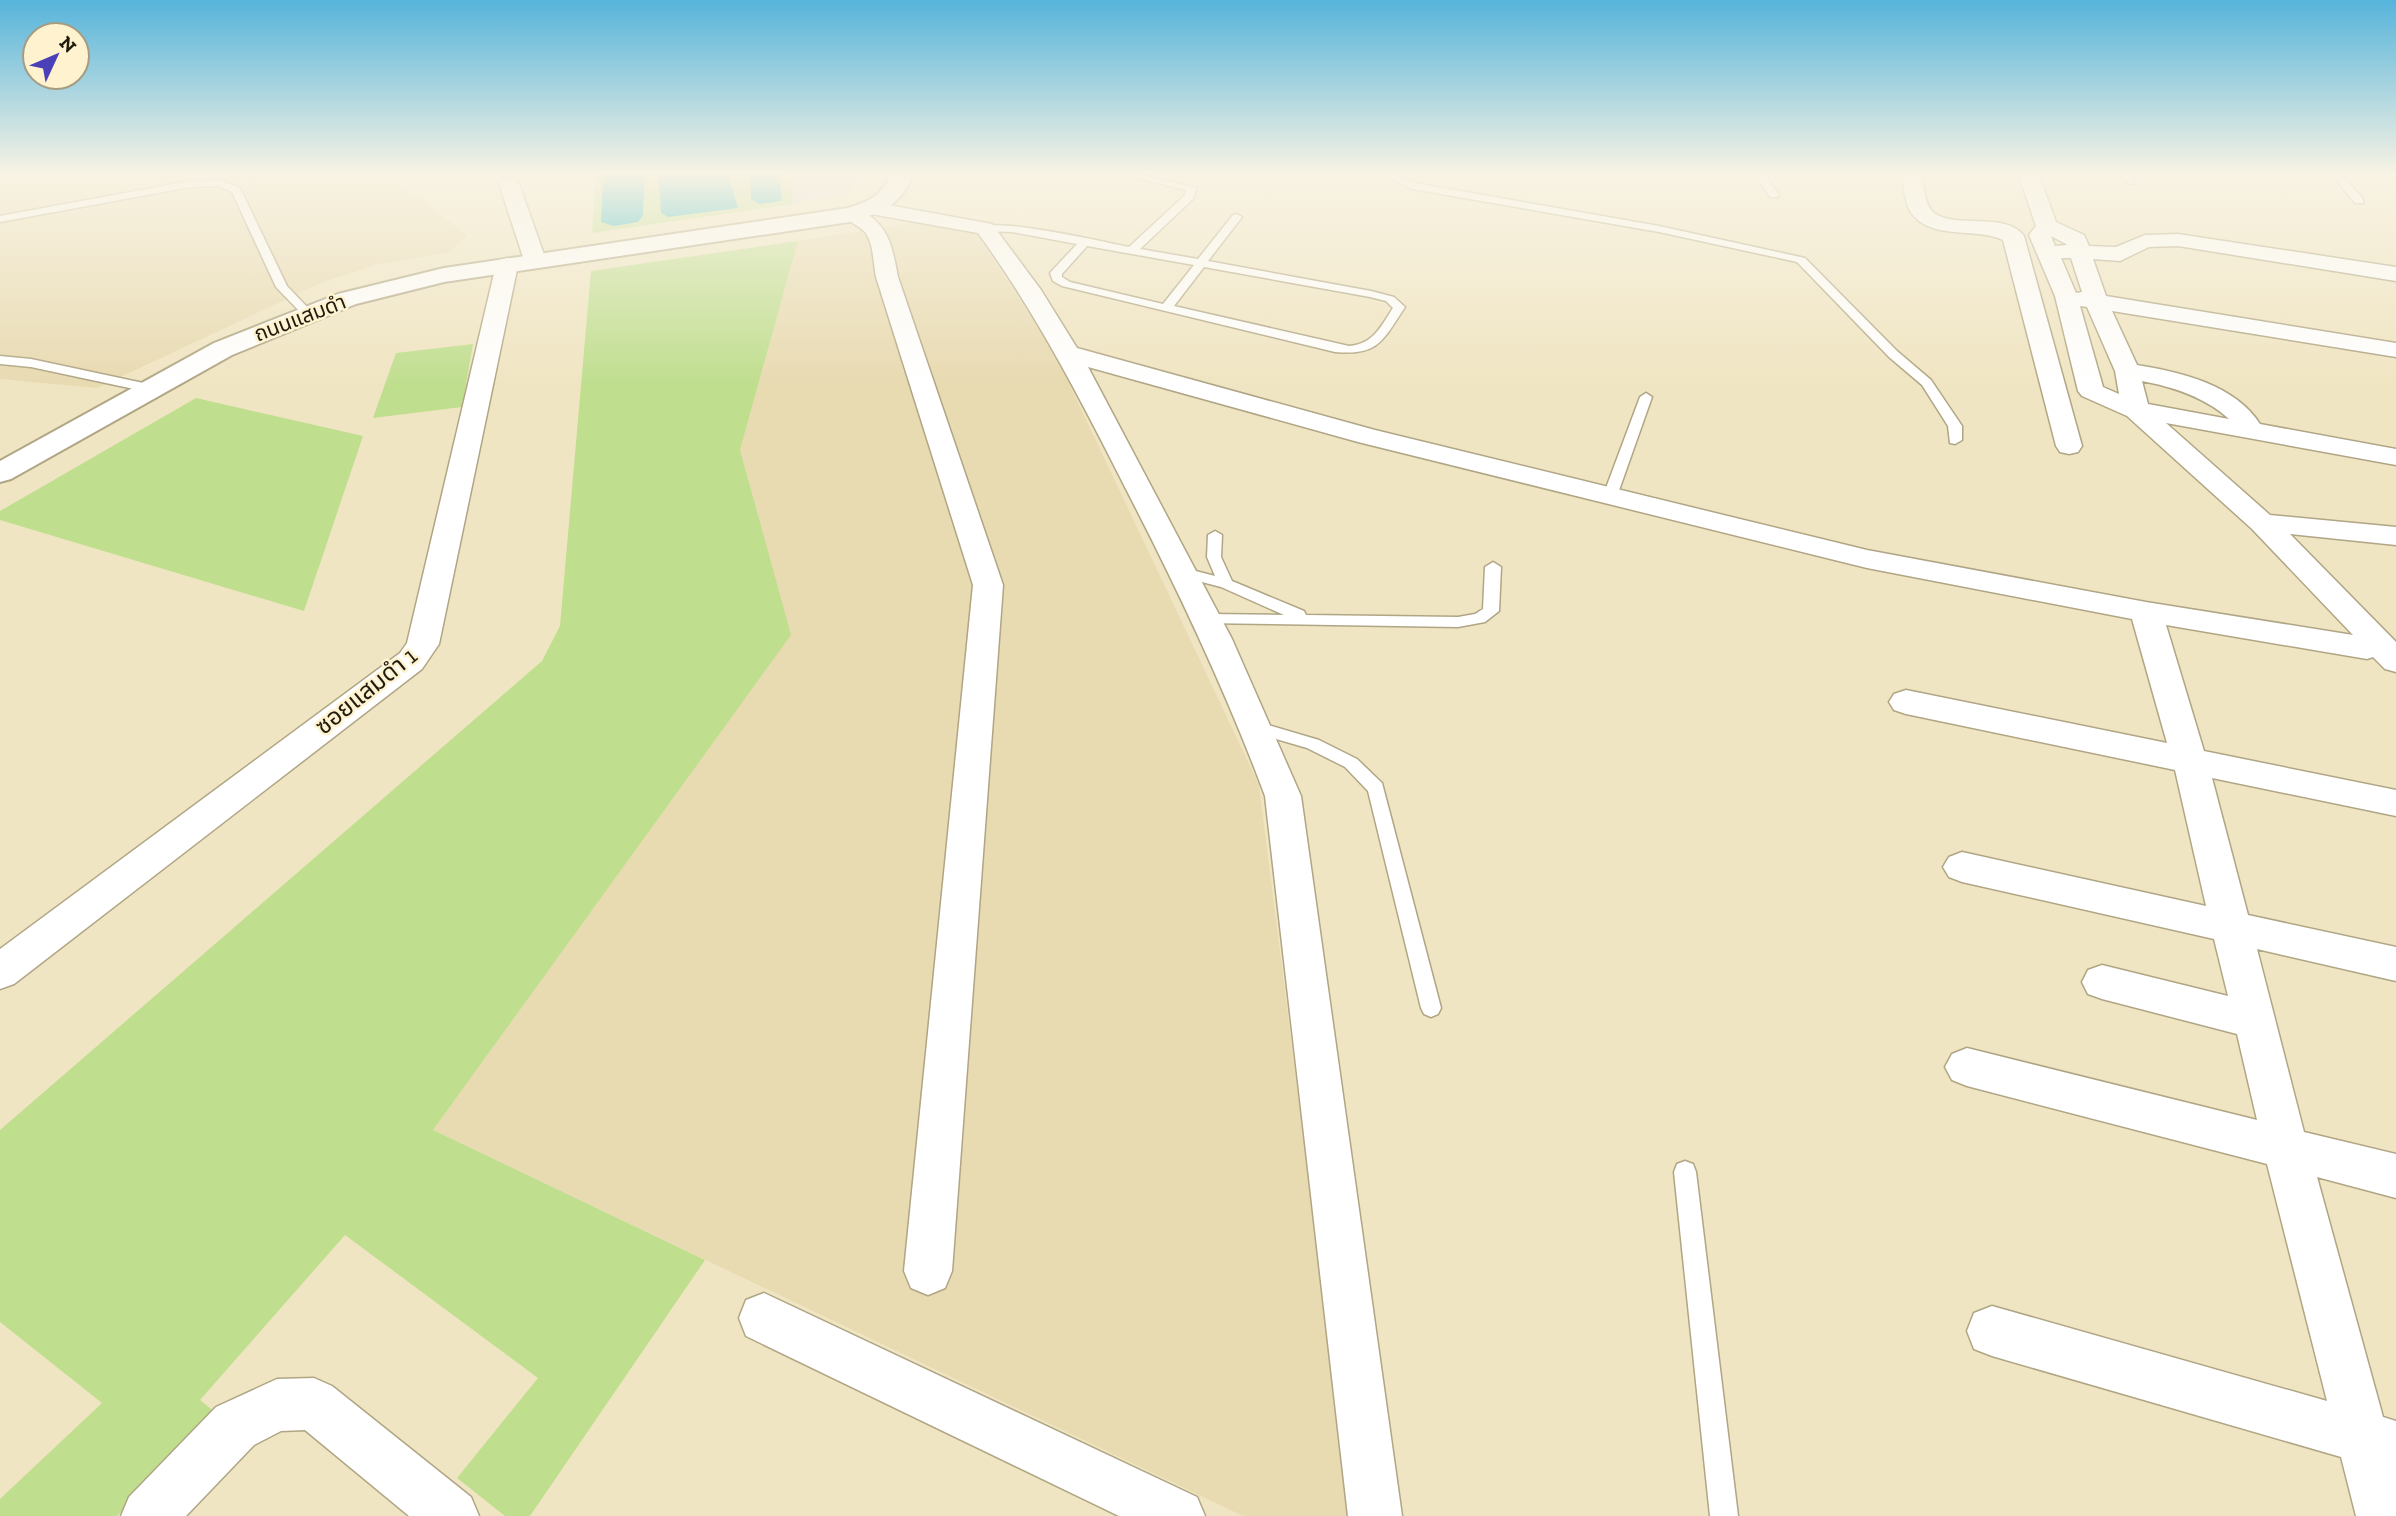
<svg xmlns="http://www.w3.org/2000/svg" width="2396" height="1516" font-family="'Zilla Slab','Noto Sans Thai',serif">
<style>
.commercial{fill:#e9d4e3}
.built{fill:#e8dab1}
.green{fill:#bfde8e}
.water{fill:#1cb3c8}
.lines{fill:none;stroke-linecap:round;stroke-linejoin:round}
.service-casing{stroke:#b0a584;stroke-width:3}
.minor-casing{stroke:#b0a584;stroke-width:3}
.tertiary-casing{stroke:#b0a584;stroke-width:4}
.service{fill:#fff;fill-rule:evenodd}
.minor{fill:#fff;fill-rule:evenodd}
.tertiary{fill:#fff;fill-rule:evenodd}
.labels{text-anchor:middle;stroke-width:5;stroke-linejoin:round;paint-order:stroke}
.far-street-label{font-size:21px;fill:#201b0f;stroke:#fef2cf}
.street-label{font-size:24px;fill:#201b0f;stroke:#fef2cf}
</style>
<rect width="100%" height="100%" fill="#f0e5c2"/>
<path class="commercial" d="M791,173h64l-3,17 -59,14z"/>
<path class="built" d="M13,173h501l-116,10 69,52 -17,17 -72,12 -57,19 -224,105 -97,-9v-204z
M924,221l50,9 80,122 205,433 92,731h-108l-810,-386 357,-494 -50,-186 58,-209z"/>
<path class="green" d="M596,173h18l-11,6 40,36 2,-42h13l3,40 76,-5 -9,-35h22l1,26 31,2 -3,-28h12l2,31 -201,29z
M798,241l-58,209 51,185 -358,495 272,130 -175,256h-25l-48,-38 81,-100 -193,-143 -145,165 21,17 -104,99h-117v-17l102,-96 -102,-81v-192l542,-469 18,-35 31,-355z
M473,344l-11,63 -89,11 23,-65z
M196,398l167,38 -59,175 -304,-91v-9z"/>
<path class="water" d="M614,173h31l-2,42 -5,7 -24,4 -13,-4 2,-43z
M658,173h70l10,35 -70,9 -7,-4z
M750,173h29l3,28 -23,3 -8,-5z"/>
<g class="lines">
<g class="service-casing">
<path id="service" d="M1116,173h18l63,15 -4,11 -53,50 58,10 35,-44 4,-1 5,3 -34,44 163,30 23,6 11,10c-22,33 -26,49 -70,45l-273,-66 -9,-5 -3,-8 27,-29 -65,-12 -27,-1 -5,-3c15,-11 124,14 149,19l55,-51 2,-6zM1087,246l107,19 -31,39 -93,-22 -8,-5v-3zM1204,267l166,30 16,4 7,7c-12,18 -19,36 -44,38l-175,-40z
M1380,173h12l23,10 244,43 146,32 92,93 34,29 31,46v14l-7,4 -5,-1 -2,-17 -26,-41 -33,-28 -92,-95 -138,-30 -247,-43z
M1754,173h10l15,22 -1,2h-8z
M2122,173h10l4,11h-8z
M2330,173h10l23,26v4h-8z
M190,181l30,-1 20,8 47,98 24,25v4h-8l-27,-28 -44,-95 -13,-6 -29,1 -190,35v-6z
M0,356l31,3 117,25 6,4 -6,4 -117,-25 -31,-3z
M1646,393l6,4 -35,99 -7,4 -5,-1 -2,-3 37,-99z
M1215,531l7,4 -1,22 11,24 72,30 2,4 152,2 17,-3 8,-5 2,-42 8,-5 8,5 -2,44 -14,11 -27,5 -257,-4 -2,-4 8,-5 77,1 -63,-28 -42,-11 -3,-3 3,-3 5,-2 31,8 -8,-19 1,-22z
M1258,722l61,18 38,19 25,24 59,225 -3,6 -7,3 -7,-3 -3,-6 -53,-217 -23,-24 -38,-19 -55,-16 -3,-4z
M1685,1161l8,3 3,8 42,344h-28l-36,-344 3,-8z"/>
</g>
<g class="minor-casing">
<path id="minor" d="M1901,173h20c3,11 3,28 10,37 18,21 75,0 93,26l58,210 -4,6 -9,2 -9,-2 -4,-6 -53,-206c-27,-13 -75,1 -93,-29 -6,-11 -6,-26 -9,-38z
M2018,173h20l18,49 28,13 5,11 27,1 29,-12 33,-1 218,33v14l-218,-35 -29,1 -29,14 -27,-2 13,37 290,47v14l-284,-46 25,54c44,7 98,20 123,59l136,25v16l-230,-42 104,92 126,12v18l-106,-11 106,108v30l-11,-3 -12,-12 -6,2 -201,-34 38,126 192,39v26l-184,-38 36,137 148,32v34l-139,-32 47,183 92,22v44l-79,-21 66,240 13,4v95h-40l-15,-59 -349,-101 -18,-7 -7,-18 7,-18 18,-7 335,95 -60,-237 -300,-78 -15,-6 -7,-13 7,-13 15,-6 290,72 -20,-86 -135,-35 -14,-5 -6,-12 6,-12 14,-5 126,31 -14,-57 -252,-57 -13,-5 -6,-10 6,-10 13,-5 244,54 -31,-136 -269,-56 -12,-4 -5,-8 5,-8 12,-4 261,53 -35,-124 -265,-51 -509,-126 -270,-75 144,272 69,157 101,720h-54l-83,-720c-39,-105 -87,-206 -138,-305 -45,-89 -90,-177 -149,-258l-113,-20c25,14 28,38 33,64l105,308 -51,686 -7,17 -17,7 -17,-7 -7,-17 69,-686 -97,-308c-3,-14 -2,-33 -11,-45 -7,-7 -17,-10 -22,-18l3,-4 7,-2 11,4 -2,-4 3,-4 7,-2 120,22 49,66 36,58 298,82 492,120 279,52 207,33 -101,-106 -125,-113 -45,-20 -4,-5 -23,-95 -26,-61 7,-9zM2051,236l15,8 1,1 -12,1zM2061,258h10l11,34 -6,1zM2080,306l7,1 28,64 4,23 -16,-7zM2142,381c31,6 63,16 87,38l-81,-15z
M509,178l7,2 3,4 27,76 -3,5h-16l-3,-5 -25,-76 3,-4z
M507,258l8,2 3,5 -79,379 -17,25 -408,315 -14,5v-40l400,-296 7,-10 89,-378 3,-5z
M764,1293l433,204 8,19h-86l-373,-180 -7,-18 7,-18z
M314,1378l18,8 139,111 8,19h-70l-104,-86 -24,1 -27,14 -68,71h-65l8,-19 87,-90 61,-28z"/>
</g>
<g class="tertiary-casing">
<path id="tertiary" d="M891,173h22c-10,32 -34,41 -64,49l-405,60 -88,22 -124,51 -221,124 -11,3v-21l214,-118 124,-49 106,-26 404,-60c21,-6 36,-14 43,-35z"/>
</g>
<use href="#service" class="service"/>
<use href="#minor" class="minor"/>
<use href="#tertiary" class="tertiary"/>
</g>
<linearGradient id="sky" x2="0" y2="1"><stop stop-color="#56b4db"/><stop offset="0.45" stop-color="#f8f3e4"/><stop offset="1" stop-color="#f8f3e4" stop-opacity="0"/></linearGradient>
<rect width="2396" height="385" fill="url(#sky)"/>
<g class="labels">
<g class="far-street-label">
<text transform="translate(300 318) rotate(-21)" y="7">ถนนแสมดำ</text>
</g>
<g class="street-label">
<text transform="translate(366 691) rotate(-39)" y="8">ซอยแสมดำ 1</text>
</g>
</g>
<g transform="translate(56 56) rotate(46)"><circle r="33" fill="#fef2cf" stroke="#a59c82" stroke-width="2"/>
<path d="M0-5L12 26L0 18L-12 26Z" fill="#4a41b8"/>
<text y="-10" font-size="19" font-weight="bold" text-anchor="middle" fill="#201b0f">N</text>
</g>
</svg>
